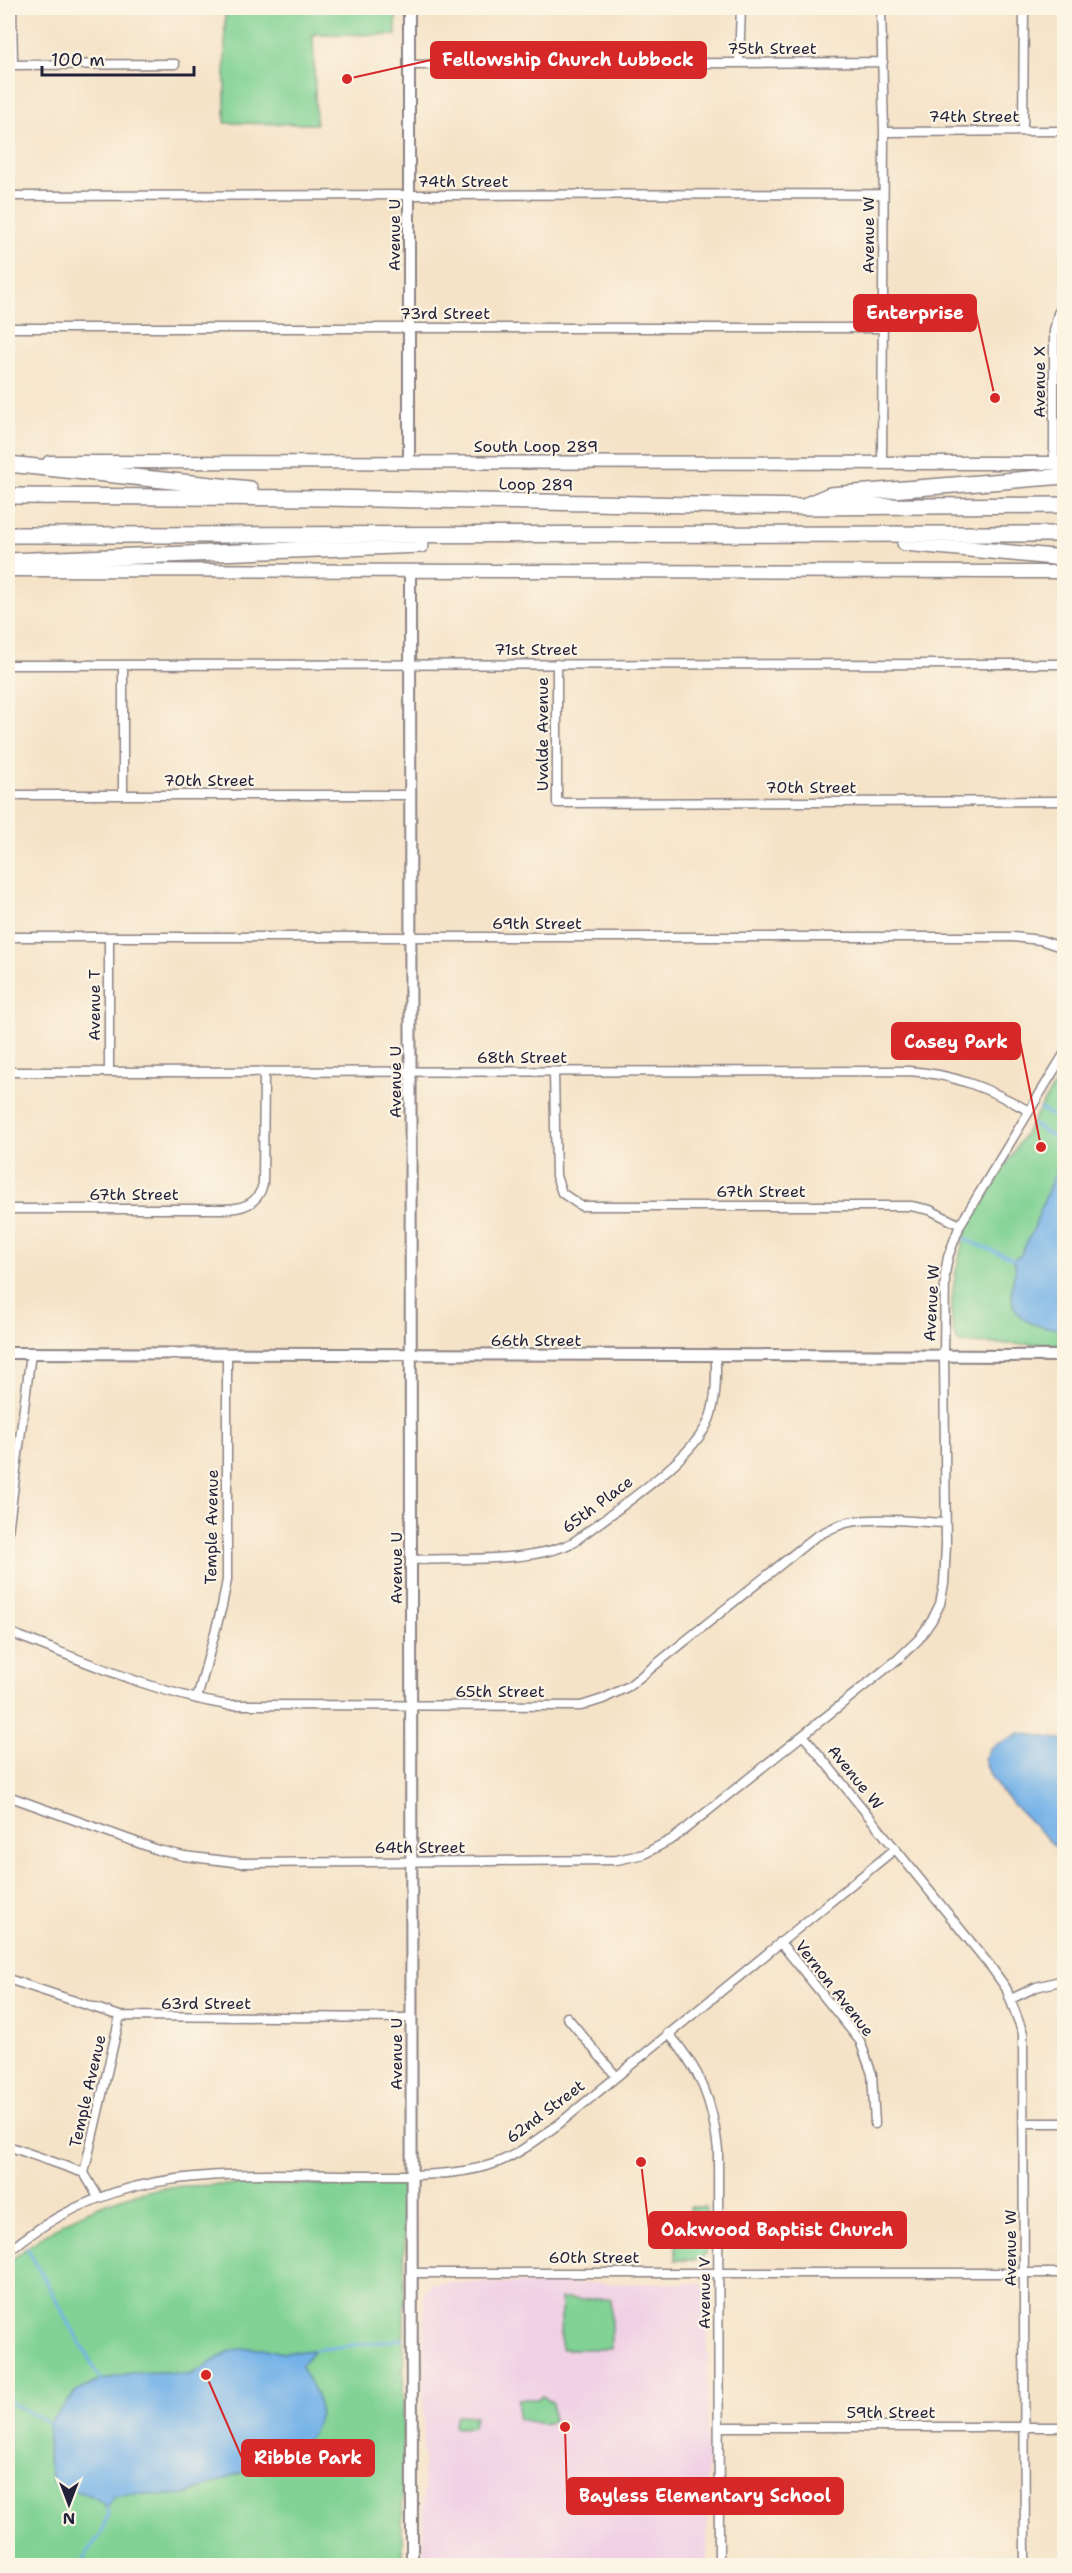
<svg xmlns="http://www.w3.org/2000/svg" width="1072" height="2573" font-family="'Shantell Sans',sans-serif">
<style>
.built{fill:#f0d0e5}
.green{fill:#81d294;stroke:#527a68;stroke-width:1.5}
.water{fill:#75b2e8;stroke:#4c6a92;stroke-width:1.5}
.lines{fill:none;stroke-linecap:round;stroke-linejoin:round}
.stream{stroke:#75b2e8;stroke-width:3}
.minor-casing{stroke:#8c8282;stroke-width:11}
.tertiary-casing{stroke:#8c8282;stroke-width:14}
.secondary-casing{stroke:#8c8282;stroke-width:15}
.motorway-casing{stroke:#8c8282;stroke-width:18}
.minor{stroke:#fff;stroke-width:8}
.tertiary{stroke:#fff;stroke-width:10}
.secondary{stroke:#fff;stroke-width:12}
.motorway{stroke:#fff;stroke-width:15}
.labels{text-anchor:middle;stroke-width:4.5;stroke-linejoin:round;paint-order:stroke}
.street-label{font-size:16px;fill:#22223b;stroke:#fcf5e5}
.leader{fill:none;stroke:#d62828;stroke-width:2}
.callout-dot{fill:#d62828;stroke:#fcf5e5;stroke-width:2}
.callout{fill:#d62828;stroke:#d62828;stroke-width:2}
.callout-label{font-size:18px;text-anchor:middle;font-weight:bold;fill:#fff}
</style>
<rect width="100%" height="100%" fill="#fcf5e5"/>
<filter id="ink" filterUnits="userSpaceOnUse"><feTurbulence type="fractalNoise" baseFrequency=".0167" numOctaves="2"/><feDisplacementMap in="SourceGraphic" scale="12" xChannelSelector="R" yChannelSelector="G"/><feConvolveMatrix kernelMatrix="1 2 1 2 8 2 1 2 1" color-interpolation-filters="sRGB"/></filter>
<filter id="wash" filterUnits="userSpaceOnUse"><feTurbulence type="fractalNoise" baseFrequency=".008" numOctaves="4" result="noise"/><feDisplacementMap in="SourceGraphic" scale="24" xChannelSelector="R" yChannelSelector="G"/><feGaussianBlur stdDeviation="1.35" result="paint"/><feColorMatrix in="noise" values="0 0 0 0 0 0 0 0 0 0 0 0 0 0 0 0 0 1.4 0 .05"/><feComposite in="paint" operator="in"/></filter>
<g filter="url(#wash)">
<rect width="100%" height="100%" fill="#f5e3c8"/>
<path class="built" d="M431,2283h270l7,8 -1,271 -4,4h-275l-5,-5 1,-268z"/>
<path class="green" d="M225,8h171v27l-83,-1 3,90 -91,-1z
M1064,1069v276l-104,-2c-19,-15 -1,-97 9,-117z
M218,2185h182l5,4 -3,370 -5,7 -389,-1v-302c45,-40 103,-69 164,-76 15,-2 31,-1 46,-2z
M690,2207h16l-1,46 -5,7h-25v-15l18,-1v-6h-3z
M561,2299h50v50h-50z
M542,2396l11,7v18l-10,3 -25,-5v-20h19z
M457,2415l18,1 -2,11 -16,1 -3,-2 1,-9z"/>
<path class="water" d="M1064,1159v170c-32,-1 -58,-10 -51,-47 1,-9 5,-16 0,-23l7,-3 14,-28 17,-46z
M1020,1733l44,7v116l-64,-65 -10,-16 -6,-16 6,-11z
M245,2348h18l20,5 31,-3 -13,15c5,18 19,22 18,47 -1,12 -10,28 -19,36 -19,15 -55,23 -77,31 -13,6 -26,12 -39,15 -23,3 -48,-3 -70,2l-7,12c-17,-21 -38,-12 -55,-27l-4,-21 1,-37 27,-31 25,-12 30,-7 33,-1 26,3 40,-24z"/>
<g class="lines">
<path class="stream" d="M1041,1109l23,14
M1032,1124l30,18
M964,1239l49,20
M27,2248l74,132
M314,2350l89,-11
M8,2401l41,22
M85,2562v-6l17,-24 6,-18 -1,-6"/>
</g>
</g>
<g filter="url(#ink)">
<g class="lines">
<g class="minor-casing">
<path id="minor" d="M12,8l1,56
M881,8l3,124 -2,330
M739,63l2,-55
M8,65l167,-1
M409,65l474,-3
M1023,131l1,-123
M884,132l180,-1
M8,196l875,-2
M8,328h875
M1054,463v-132l4,-18 6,-9
M557,664v139l507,-2
M8,665l1056,-1
M123,665v130
M8,795h402
M8,937h1005l27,3 24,8
M109,937v135
M8,1072l901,-1c45,3 81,18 120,40
M554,1072l2,104 6,17 19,13h330l19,4 30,15
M8,1209h215c18,0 35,-4 40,-25l1,-111
M8,1532l23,-179
M411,1560c44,-2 127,3 164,-19 36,-28 118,-81 134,-121 8,-21 7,-43 7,-65
M8,1632c70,26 146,61 219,73l354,1 22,-7 26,-13 186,-149c11,-6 23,-13 35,-15 31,-5 65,0 96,1
M197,1699l25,-93 5,-26v-227
M803,1735l188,232 15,21 17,45 2,533
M8,1796l150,54 26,6 58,7 375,-3 27,-6 30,-16 224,-179 21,-20 13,-19 8,-16 4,-20 2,-39 -2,-190 1,-81 3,-17 12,-32 104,-171
M780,1942l80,99 12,33 3,50
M8,1979l112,37 291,2
M1011,1999l25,-12 28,-7
M567,2017l49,59
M668,2033c33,37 45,69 50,117l1,416
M1025,2123h39
M8,2146l76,27 14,24
M84,2173l36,-157
M8,2252c109,-93 227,-77 359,-77 40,0 84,2 123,-10 26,-8 48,-26 70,-42l335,-274
M411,2273h653
M719,2427h345"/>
</g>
<g class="tertiary-casing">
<path id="tertiary" d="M409,8v454
M410,571l2,1995
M8,1353l1056,3"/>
</g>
<g class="secondary-casing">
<path id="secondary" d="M49,462l1015,1
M8,570l1056,2"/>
</g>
<g class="motorway-casing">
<path id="motorway" d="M8,464l242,25
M8,496l316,2 479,9 261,-2
M809,504l21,-9 234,-19
M8,535l1056,-1
M905,543l159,15
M8,561l413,-16"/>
</g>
<use href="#minor" class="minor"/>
<use href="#tertiary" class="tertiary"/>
<use href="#secondary" class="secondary"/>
<use href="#motorway" class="motorway"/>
</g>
</g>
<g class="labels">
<g class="street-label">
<text x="772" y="54">75th Street</text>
<text x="974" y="122">74th Street</text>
<text x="463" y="187">74th Street</text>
<text transform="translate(394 235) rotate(-90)" y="6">Avenue U</text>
<text transform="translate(868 235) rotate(-90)" y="6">Avenue W</text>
<text x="445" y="319">73rd Street</text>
<text transform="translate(1039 382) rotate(-90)" y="6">Avenue X</text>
<text x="536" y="452">South Loop 289</text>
<text transform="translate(536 484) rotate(1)" y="6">Loop 289</text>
<text x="536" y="655">71st Street</text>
<text transform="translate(542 734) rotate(-90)" y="6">Uvalde Avenue</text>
<text x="209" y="786">70th Street</text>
<text x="811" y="793">70th Street</text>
<text x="537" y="929">69th Street</text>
<text transform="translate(94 1005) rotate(-90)" y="6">Avenue T</text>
<text x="522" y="1063">68th Street</text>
<text transform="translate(395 1082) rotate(-90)" y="6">Avenue U</text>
<text x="761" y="1197">67th Street</text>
<text x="134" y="1200">67th Street</text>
<text transform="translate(931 1303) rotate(-87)" y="6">Avenue W</text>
<text x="536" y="1346">66th Street</text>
<text transform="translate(597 1504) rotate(-37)" y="6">65th Place</text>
<text transform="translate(211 1527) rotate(-89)" y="6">Temple Avenue</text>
<text transform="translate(396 1568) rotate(-90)" y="6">Avenue U</text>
<text x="500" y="1697">65th Street</text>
<text transform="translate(856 1777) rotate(51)" y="6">Avenue W</text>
<text x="420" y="1853">64th Street</text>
<text transform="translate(835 1988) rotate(52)" y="6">Vernon Avenue</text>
<text x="206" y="2009">63rd Street</text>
<text transform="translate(396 2054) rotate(-90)" y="6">Avenue U</text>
<text transform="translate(87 2091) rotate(-77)" y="6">Temple Avenue</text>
<text transform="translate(545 2111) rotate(-37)" y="6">62nd Street</text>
<text transform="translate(1010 2248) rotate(-90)" y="6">Avenue W</text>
<text x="594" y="2263">60th Street</text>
<text transform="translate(704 2293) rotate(-90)" y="6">Avenue V</text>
<text x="891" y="2418">59th Street</text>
</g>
</g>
<path class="leader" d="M347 79L431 60M995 398L976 313M1041 1147L1020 1041M641 2162L649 2230M206 2375L242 2458M565 2427L567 2496"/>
<g class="callout-dot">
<circle cx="347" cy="79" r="6"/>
<circle cx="995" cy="398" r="6"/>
<circle cx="1041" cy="1147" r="6"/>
<circle cx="641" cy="2162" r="6"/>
<circle cx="206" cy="2375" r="6"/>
<circle cx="565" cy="2427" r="6"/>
</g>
<g class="callout">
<rect x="431" y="42" width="275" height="36" rx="6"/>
<rect x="854" y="295" width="122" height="36" rx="6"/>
<rect x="892" y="1023" width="128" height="36" rx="6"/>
<rect x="649" y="2212" width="257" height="36" rx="6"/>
<rect x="242" y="2440" width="132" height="36" rx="6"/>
<rect x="567" y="2478" width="276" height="36" rx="6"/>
</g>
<g class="callout-label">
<text x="568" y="66">Fellowship Church Lubbock</text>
<text x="915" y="319">Enterprise</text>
<text x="956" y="1048">Casey Park</text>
<text x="777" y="2236">Oakwood Baptist Church</text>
<text x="308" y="2464">Ribble Park</text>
<text x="705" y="2502">Bayless Elementary School</text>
</g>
<rect width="1072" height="2573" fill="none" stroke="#fcf5e5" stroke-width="30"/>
<g transform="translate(69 2504) rotate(180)" stroke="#fcf5e5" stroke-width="4.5" paint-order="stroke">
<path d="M0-4.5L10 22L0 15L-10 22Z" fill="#22223b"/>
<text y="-9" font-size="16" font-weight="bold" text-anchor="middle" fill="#22223b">N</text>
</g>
<path d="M42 66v9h152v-9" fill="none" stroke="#22223b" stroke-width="3"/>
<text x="51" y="66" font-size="18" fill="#22223b" stroke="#fcf5e5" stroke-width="4.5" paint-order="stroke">100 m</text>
</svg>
